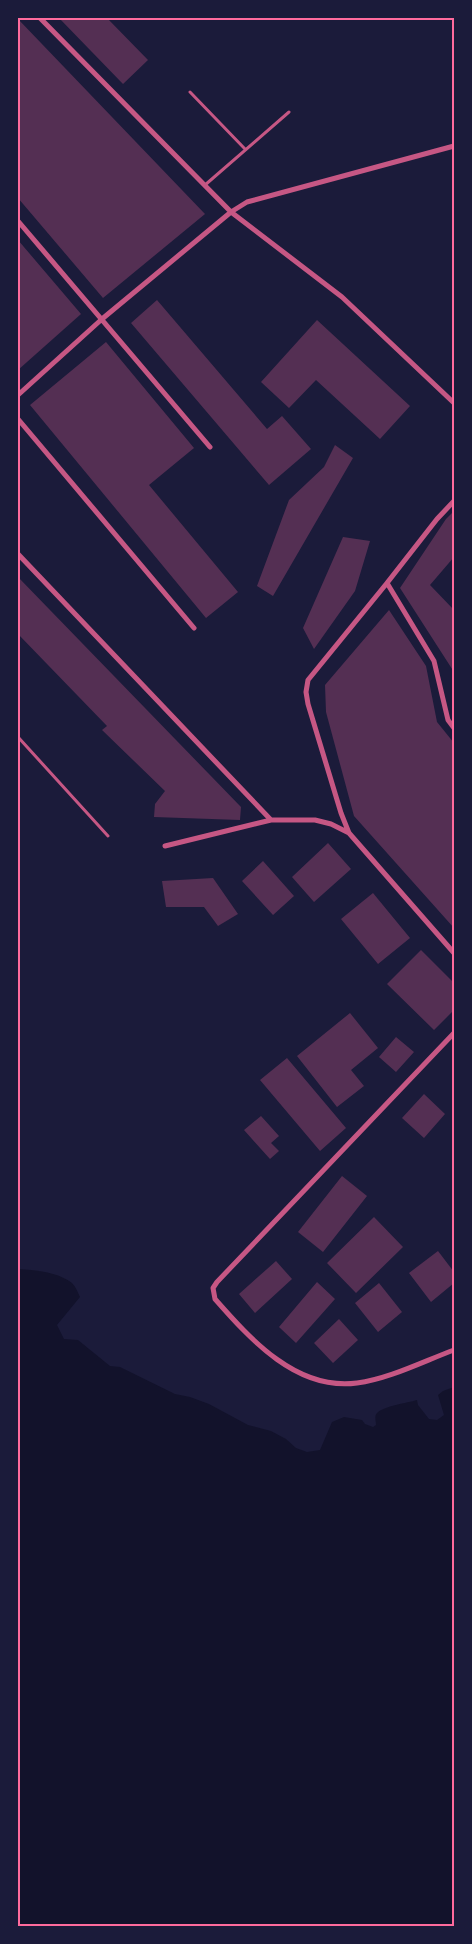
<svg xmlns="http://www.w3.org/2000/svg" width="472" height="1944" font-family="Literata,serif">
<style>
.water{fill:#12122b}
.building{fill:#542f53}
.lines{fill:none;stroke-linecap:round;stroke-linejoin:round}
.service{stroke:#c65784;stroke-width:3}
.minor{stroke:#c65784;stroke-width:5}
.neatline{fill:none;stroke:#ff6b9d;stroke-width:2}
</style>
<rect width="100%" height="100%" fill="#1b1b3a"/>
<path class="water" d="M18,1269c17,1 40,3 54,14 4,4 6,10 8,14l-23,28 7,14 14,1 32,26 10,1 55,27 15,3 19,7 39,21 23,6 15,8 10,9 11,4 13,-2 12,-28 12,-5 18,3 3,4 8,3 3,-2c0,-4 -2,-9 1,-12 7,-7 30,-10 40,-13l1,5 11,14 8,1 7,-5 -6,-20 5,-4 11,-4v539h-436z"/>
<path class="building" d="M59,18h48l41,42 -25,24z
M18,19l187,195 -102,84 -85,-100z
M18,240l63,74 -63,56z
M157,300l110,129 15,-13 29,33 -42,36 -138,-162z
M317,320l93,86 -30,33 -64,-59 -27,28 -28,-26z
M106,342l88,106 -45,37 89,107 -32,26 -176,-213z
M335,445l18,13 -80,138 -16,-10 32,-86 35,-33z
M454,511v46l-24,28 24,25v62l-54,-84 46,-69z
M343,537l27,4 -15,50 -41,58 -11,-21z
M18,577l223,230 -1,13 -86,-3 1,-13 10,-13 -63,-61 5,-4 -89,-92z
M389,610l37,56 11,56 17,21v185l-100,-112 -28,-104 -1,-27z
M328,843l23,26 -37,33 -22,-25z
M263,861l31,35 -21,19 -31,-34z
M213,878l25,36 -20,12 -14,-19h-38l-4,-26z
M373,893l37,45 -32,26 -37,-45z
M421,950l33,33v27l-20,20 -47,-46z
M350,1013l28,35 -27,22 13,16 -27,21 -40,-51z
M396,1037l18,15 -18,20 -17,-15z
M287,1058l59,70 -26,23 -60,-71z
M424,1094l21,20 -21,24 -22,-20z
M261,1116l18,20 -8,7 8,8 -9,8 -26,-29z
M342,1176l25,20 -44,56 -25,-20z
M374,1217l29,30 -47,46 -29,-30z
M438,1251l16,21v11l-23,19 -22,-29z
M276,1261l16,18 -37,34 -16,-19z
M317,1282l18,17 -39,44 -17,-16z
M379,1283l23,29 -24,20 -23,-29z
M339,1319l19,21 -25,23 -19,-20z"/>
<g class="lines">
<path class="service" d="M190,92l55,57
M205,185l84,-73
M18,737l90,99"/>
<path class="minor" d="M40,18l191,194 111,85 112,106
M18,221l192,226
M18,395l84,-76 129,-107 16,-10 207,-56
M18,419l176,209
M454,501l-17,18 -50,64 47,78 14,59 6,8
M18,554l253,266h44l16,4 18,9
M387,583l-79,97 -2,12 2,12 33,109 8,20 105,120
M165,846l106,-26
M454,1033l-237,249 -4,6 2,11c36,41 82,92 142,84 32,-4 67,-22 97,-33"/>
</g>
<rect width="472" height="1944" fill="none" stroke="#1b1b3a" stroke-width="38"/>
<rect x="19" y="19" width="434" height="1906" class="neatline"/>
</svg>
